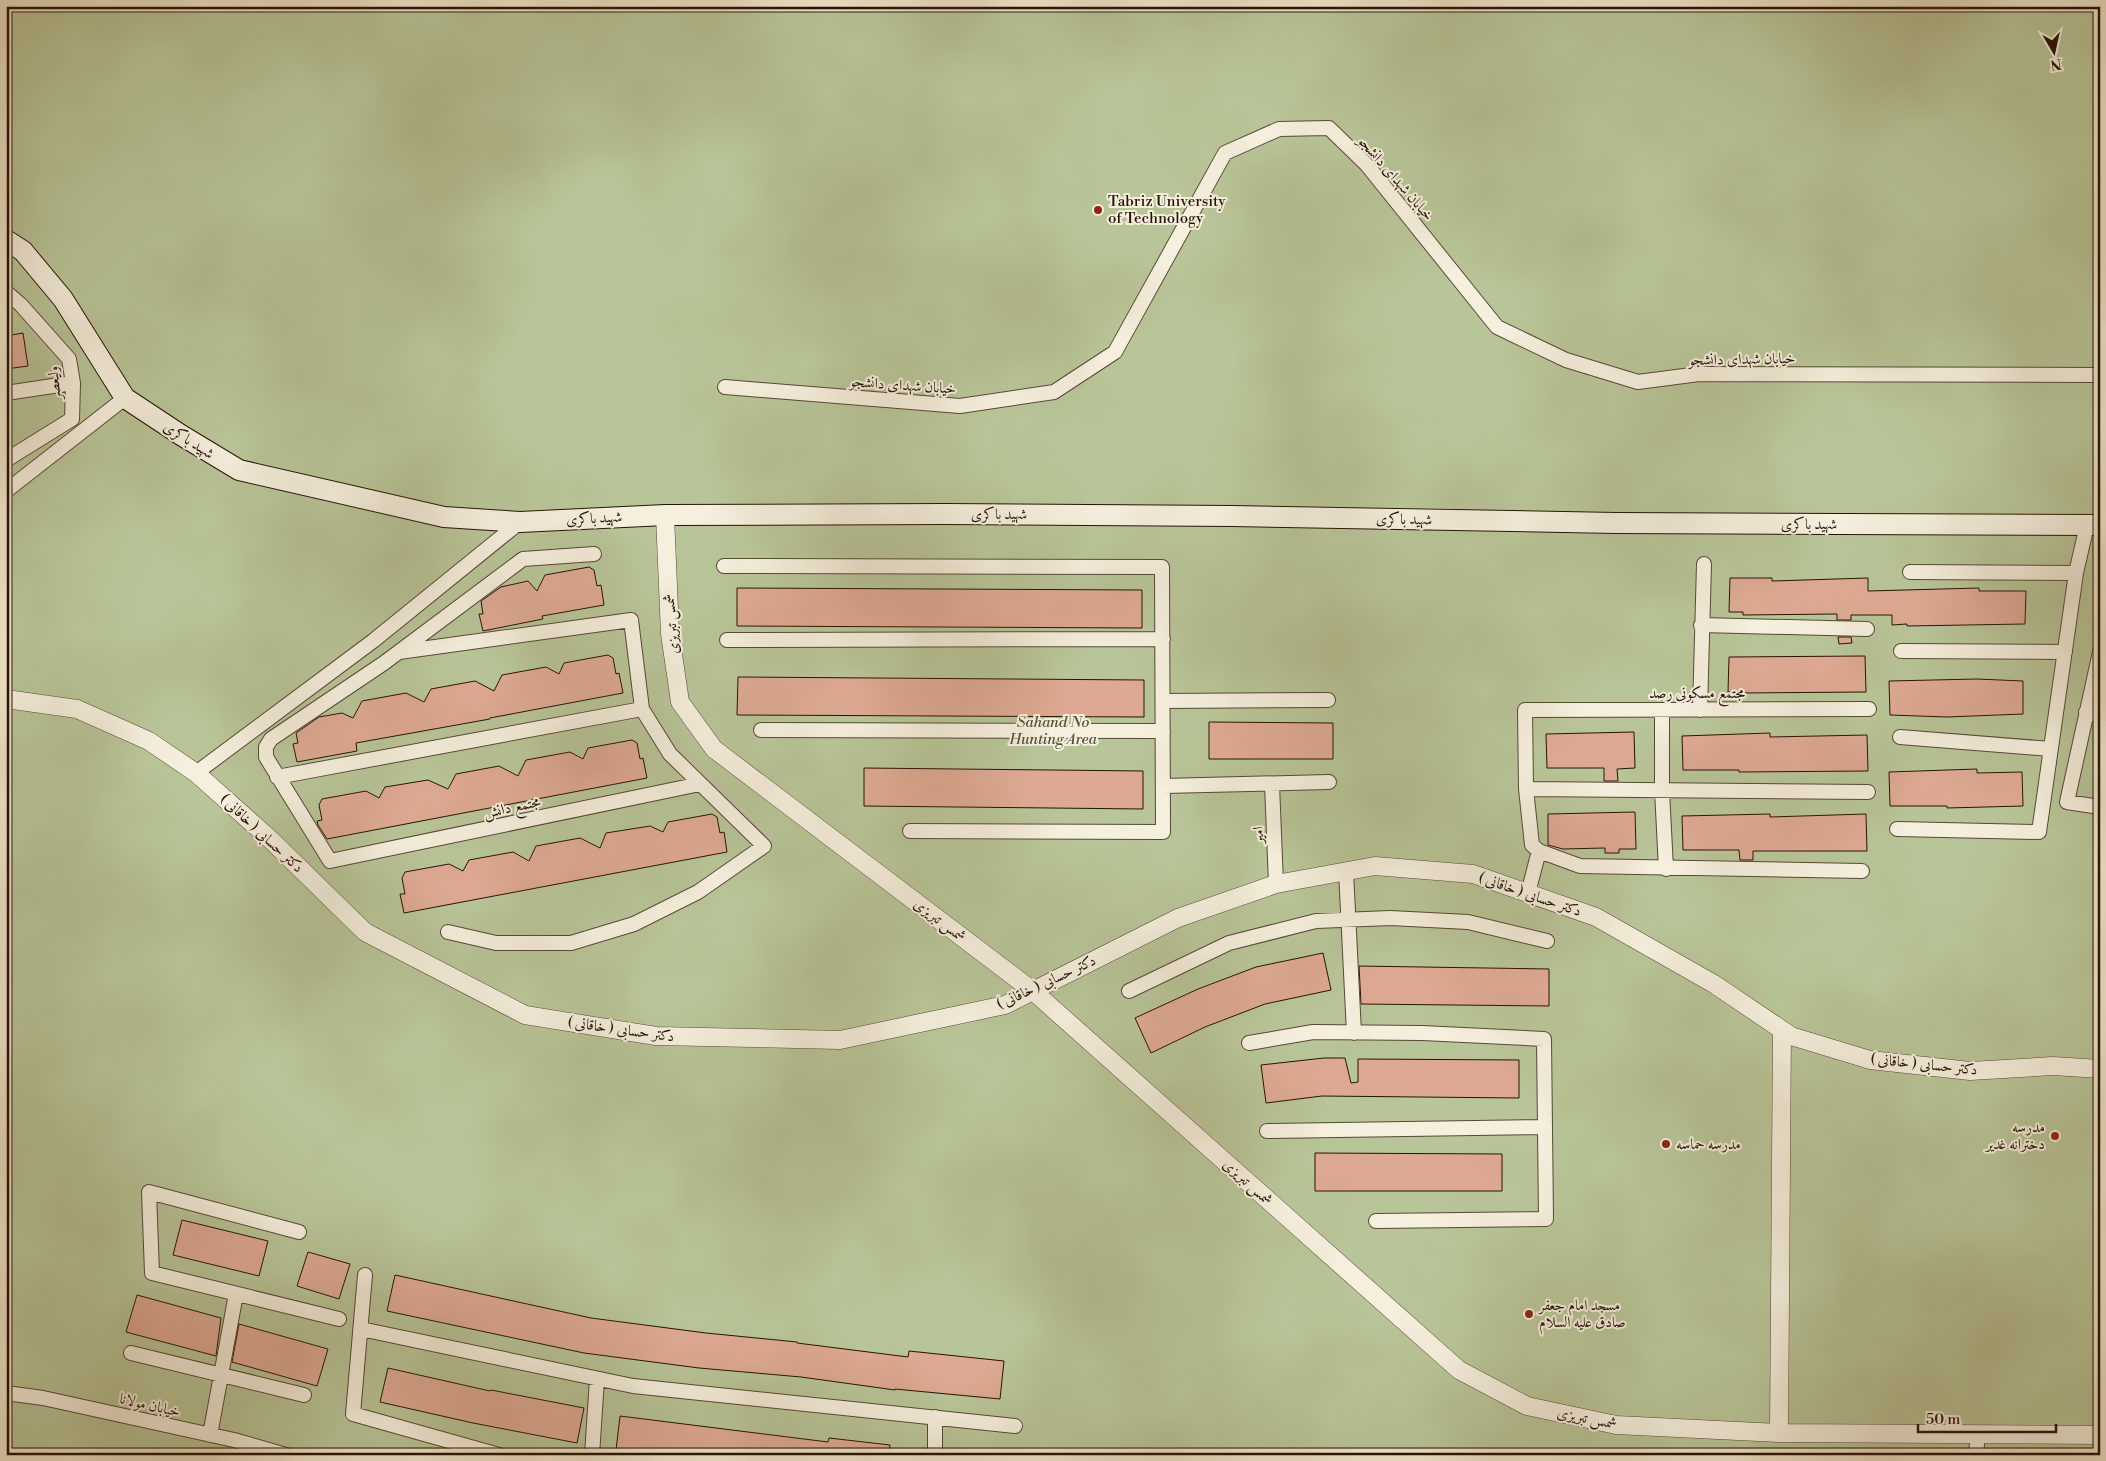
<svg xmlns="http://www.w3.org/2000/svg" width="2106" height="1461" font-family="'Libre Bodoni',Amiri,serif">
<style>
.green{fill:#b8c598;stroke:#706c4f}
.building{fill:#dda992;stroke:#271206}
.lines{fill:none;stroke-linecap:round;stroke-linejoin:round}
.minor-casing{stroke:#594737;stroke-width:16}
.tertiary-casing{stroke:#594737;stroke-width:19}
.secondary-casing{stroke:#271206;stroke-width:22}
.minor{stroke:#f5efdd;stroke-width:14}
.tertiary{stroke:#f5efdd;stroke-width:18}
.secondary{stroke:#f5efdd;stroke-width:20}
.poi-dot{fill:#8f2418;stroke:#f5efdd;stroke-width:2}
.labels{text-anchor:middle;stroke-width:4;stroke-linejoin:round;paint-order:stroke}
.street-label{font-size:15px;fill:#271206;stroke:#f5efdd}
.poi-label{font-size:15px;fill:#271206;stroke:#f5efdd;text-anchor:start}
.park-label{font-size:15px;font-style:italic;fill:#5a5139;stroke:#f5efdd}
</style>
<rect width="100%" height="100%" fill="#efe6cb"/>
<filter id="stains"><feTurbulence type="fractalNoise" baseFrequency=".004" numOctaves="4"/><feColorMatrix values="0 0 0 0 .2 0 0 0 0 .09 0 0 0 0 .02 0 0 0 .5 -.17"/></filter>
<radialGradient id="worn" r=".72"><stop offset=".6" stop-color="#630" stop-opacity="0"/><stop offset="1" stop-color="#630" stop-opacity=".3"/></radialGradient>
<path class="green" d="M6,6h2094v1449h-2094z"/>
<path class="building" d="M23,333l5,33 -22,3v-33z
M589,567l5,3 3,16 4,-1 3,20 -62,11 1,3 -60,12 -4,-17h4l-2,-13 20,-14 27,-6 9,10 8,-16z
M1730,578h42v3l96,-3v13l111,-3v3h47l-1,33 -118,2v-2l-15,1v-10h-41v5h-14v-6l-94,1v-3h-14z
M737,588l405,2v38l-405,-2z
M1838,637h13l1,6 -13,1z
M608,655l5,3 3,16 3,-1 4,20 -133,25v1l-134,24 1,8 -60,11 -4,-18 5,-1 -2,-10 23,-16 23,-4 11,5 9,-17 44,-8 18,9 7,-13 44,-8 19,10 8,-16 44,-8 13,7 5,-11z
M1865,656l1,36 -124,1v-1h-14l1,-35z
M738,677l406,3v37l-407,-2z
M1977,679l46,2v33l-76,3 -57,-2 -1,-34z
M1209,722l124,1v36h-124z
M1634,732l1,36 -18,1 1,12h-14v-13h-57l-1,-34z
M1770,733v4l97,-2 1,36 -129,1v-2h-56l-1,-34z
M632,740l5,3 3,16 3,-1 4,20 -320,61 -9,-14 -1,-4 5,-1 -3,-15 3,-6 44,-8 13,7 6,-11 43,-7 20,9 8,-15 43,-8 19,10 8,-16 44,-8 13,7 5,-11z
M864,768l279,3v38l-279,-3z
M1977,769v4l45,-1 1,34 -76,2v-2h-57l-1,-34z
M1635,812l1,37h-17v4h-14v-5l-42,1 -15,-4v-31z
M712,814l5,3 3,16 4,-1 3,20 -323,61 -4,-19h5l-3,-16 3,-6 44,-8 14,7 6,-11 44,-8 16,9 7,-15 44,-8 20,10 6,-15 44,-7 13,6 5,-10z
M1770,814v3l96,-3 1,37h-114v9h-13l-1,-10h-56l-1,-34z
M1323,953l8,37 -66,14 -60,23 -54,26 -16,-35 63,-29 58,-22z
M1359,966l190,3v37l-188,-2z
M1324,1058h21l6,25 7,-1v-23l161,1v38l-197,-2 -56,7 -5,-38z
M1315,1153l187,1v37h-187z
M182,1220l86,21 -9,35 -86,-21z
M308,1252l42,12 -11,35 -42,-13z
M395,1275l196,43 115,15 91,9v1l111,14 1,-6 95,10 -4,38 -105,-10v1l-94,-13 -102,-9 -115,-15 -197,-42z
M137,1295l84,23 -5,38 -90,-24z
M239,1324l89,25 -11,37 -85,-24z
M388,1368l102,23 1,-1 93,18 -7,35 -104,-20 -93,-21z
M620,1416l208,26 1,-4 61,7 -1,10h-235l-38,-5z"/>
<g class="lines">
<g class="minor-casing">
<path id="minor" d="M6,292l15,13 48,54 4,24 -1,36 -66,41
M725,387l235,19 94,-14 61,-40 110,-199 54,-24 50,-1 38,37 130,162 69,33 72,22 61,-8 401,1
M6,393l67,-10
M6,491l119,-93
M594,554l-71,5 -139,104 -113,76 -5,8v10l64,104 370,-77
M724,566l438,1 1,265 -253,-1
M1910,572l166,1
M1701,625l166,4
M727,640l436,-1
M1901,651l164,1
M399,652l232,-32 11,89 28,45 94,92 -66,46 -64,32 -63,19h-75l-48,-11
M2100,652l-33,150 33,5
M1163,701l165,-1
M1662,710v80l4,79
M1700,710l4,-146
M2086,712l14,3
M761,730l402,1
M1900,737l151,12
M196,773l177,-132 147,-119
M277,777l365,-68
M1272,784l4,100
M1163,786l166,-4
M1526,789l342,3
M1897,829l142,3 37,-259 11,-48
M1346,871l8,162
M1862,871l-282,-5 -41,-15 -7,-6 -6,-56 -1,-79 344,-1
M1528,893l11,-42
M1129,991l100,-48 87,-22 74,-3 78,4 79,19
M1249,1043l64,-11 109,1 122,6 2,180 -170,2
M1267,1131l278,-4
M299,1232l-150,-40 3,81 187,46
M365,1275l-12,139 146,41
M361,1329l272,57 382,40
M131,1353l173,42
M6,1393l37,5 191,42 52,15
M210,1435l26,-141
M592,1455l5,-76
M935,1455v-38
M1976,1455l2,-22"/>
</g>
<g class="tertiary-casing">
<path id="tertiary" d="M665,515l5,119 10,68 34,47 319,242 426,379 68,36 89,19 163,8 321,2
M6,699l71,10 72,32 47,32 74,66 95,93 160,83 131,21 184,4 165,-35 173,-87 98,-34 99,-18 98,8 123,43 118,67 77,52 79,24 100,11 83,-5 47,3
M1779,1433l3,-403"/>
</g>
<g class="secondary-casing">
<path id="secondary" d="M6,240l17,11 40,48 62,99 56,37 58,35 205,47 76,5 145,-7 280,-1 288,2 383,7 484,2"/>
</g>
<use href="#minor" class="minor"/>
<use href="#tertiary" class="tertiary"/>
<use href="#secondary" class="secondary"/>
</g>
<g class="poi-dot">
<circle cx="1098" cy="210" r="5"/>
<circle cx="2055" cy="1136" r="5"/>
<circle cx="1666" cy="1144" r="5"/>
<circle cx="1529" cy="1314" r="5"/>
</g>
<g class="labels">
<g class="street-label">
<text transform="translate(1396 178) rotate(49)" y="5">خیابان شهدای دانشجو</text>
<text transform="translate(1742 359) rotate(-1)" y="5">خیابان شهدای دانشجو</text>
<text transform="translate(54 383) rotate(-95)" y="5">ولیعصر</text>
<text transform="translate(903 385) rotate(4)" y="5">خیابان شهدای دانشجو</text>
<text transform="translate(189 440) rotate(32)" y="5">شهید باکری</text>
<text x="999" y="519">شهید باکری</text>
<text transform="translate(594 518) rotate(-3)" y="5">شهید باکری</text>
<text transform="translate(1404 519) rotate(1)" y="5">شهید باکری</text>
<text x="1809" y="529">شهید باکری</text>
<text transform="translate(671 624) rotate(-95)" y="5">شمس تبریزی</text>
<text x="1697" y="698">مجتمع مسکونی رصد</text>
<text transform="translate(512 807) rotate(-12)" y="5">مجتمع دانش</text>
<text transform="translate(262 833) rotate(43)" y="5">دکتر حسابی ( خاقانی )</text>
<text transform="translate(1258 835) rotate(-92)" y="5">امیر</text>
<text transform="translate(1530 894) rotate(19)" y="5">دکتر حسابی ( خاقانی )</text>
<text transform="translate(940 920) rotate(37)" y="5">شمس تبریزی</text>
<text transform="translate(1046 982) rotate(-25)" y="5">دکتر حسابی ( خاقانی )</text>
<text transform="translate(621 1029) rotate(8)" y="5">دکتر حسابی ( خاقانی )</text>
<text transform="translate(1924 1064) rotate(6)" y="5">دکتر حسابی ( خاقانی )</text>
<text transform="translate(1248 1182) rotate(42)" y="5">شمس تبریزی</text>
<text transform="translate(150 1405) rotate(13)" y="5">خیابان مولانا</text>
<text transform="translate(1587 1418) rotate(11)" y="5">شمس تبریزی</text>
</g>
<g class="poi-label">
<text x="1108" y="206">Tabriz University<tspan x="1108" dy="17">of Technology</tspan></text>
<text x="2045" y="1132" text-anchor="end">مدرسه<tspan x="2045" dy="17">دخترانه غدیر</tspan></text>
<text x="1676" y="1149">مدرسه حماسه</text>
<text x="1539" y="1310">مسجد امام جعفر<tspan x="1539" dy="17">صادق علیه السلام</tspan></text>
</g>
<g class="park-label">
<text x="1053" y="727">Sahand No<tspan x="1053" dy="17">Hunting Area</tspan></text>
</g>
</g>
<rect width="2106" height="1461" fill="none" stroke="#efe6cb" stroke-width="25"/>
<rect x="8" y="8" width="2091" height="1446" fill="none" stroke="#271206" stroke-width="2.5"/>
<rect x="12" y="12" width="2081" height="1436" fill="none" stroke="#271206"/>
<g transform="translate(2054 52) rotate(171)" stroke="#f5efdd" stroke-width="4" paint-order="stroke">
<path d="M0-4L9 19L0 12L-9 19Z" fill="#271206"/>
<text y="-8" font-size="14" font-weight="bold" text-anchor="middle" fill="#271206">N</text>
</g>
<path d="M1918 1424v8h138v-8" fill="none" stroke="#271206" stroke-width="2.5"/>
<text x="1926" y="1424" font-size="15" fill="#271206" stroke="#f5efdd" stroke-width="4" paint-order="stroke">50 m</text>
<rect width="100%" height="100%" filter="url(#stains)"/>
<rect width="100%" height="100%" fill="url(#worn)"/>
</svg>
